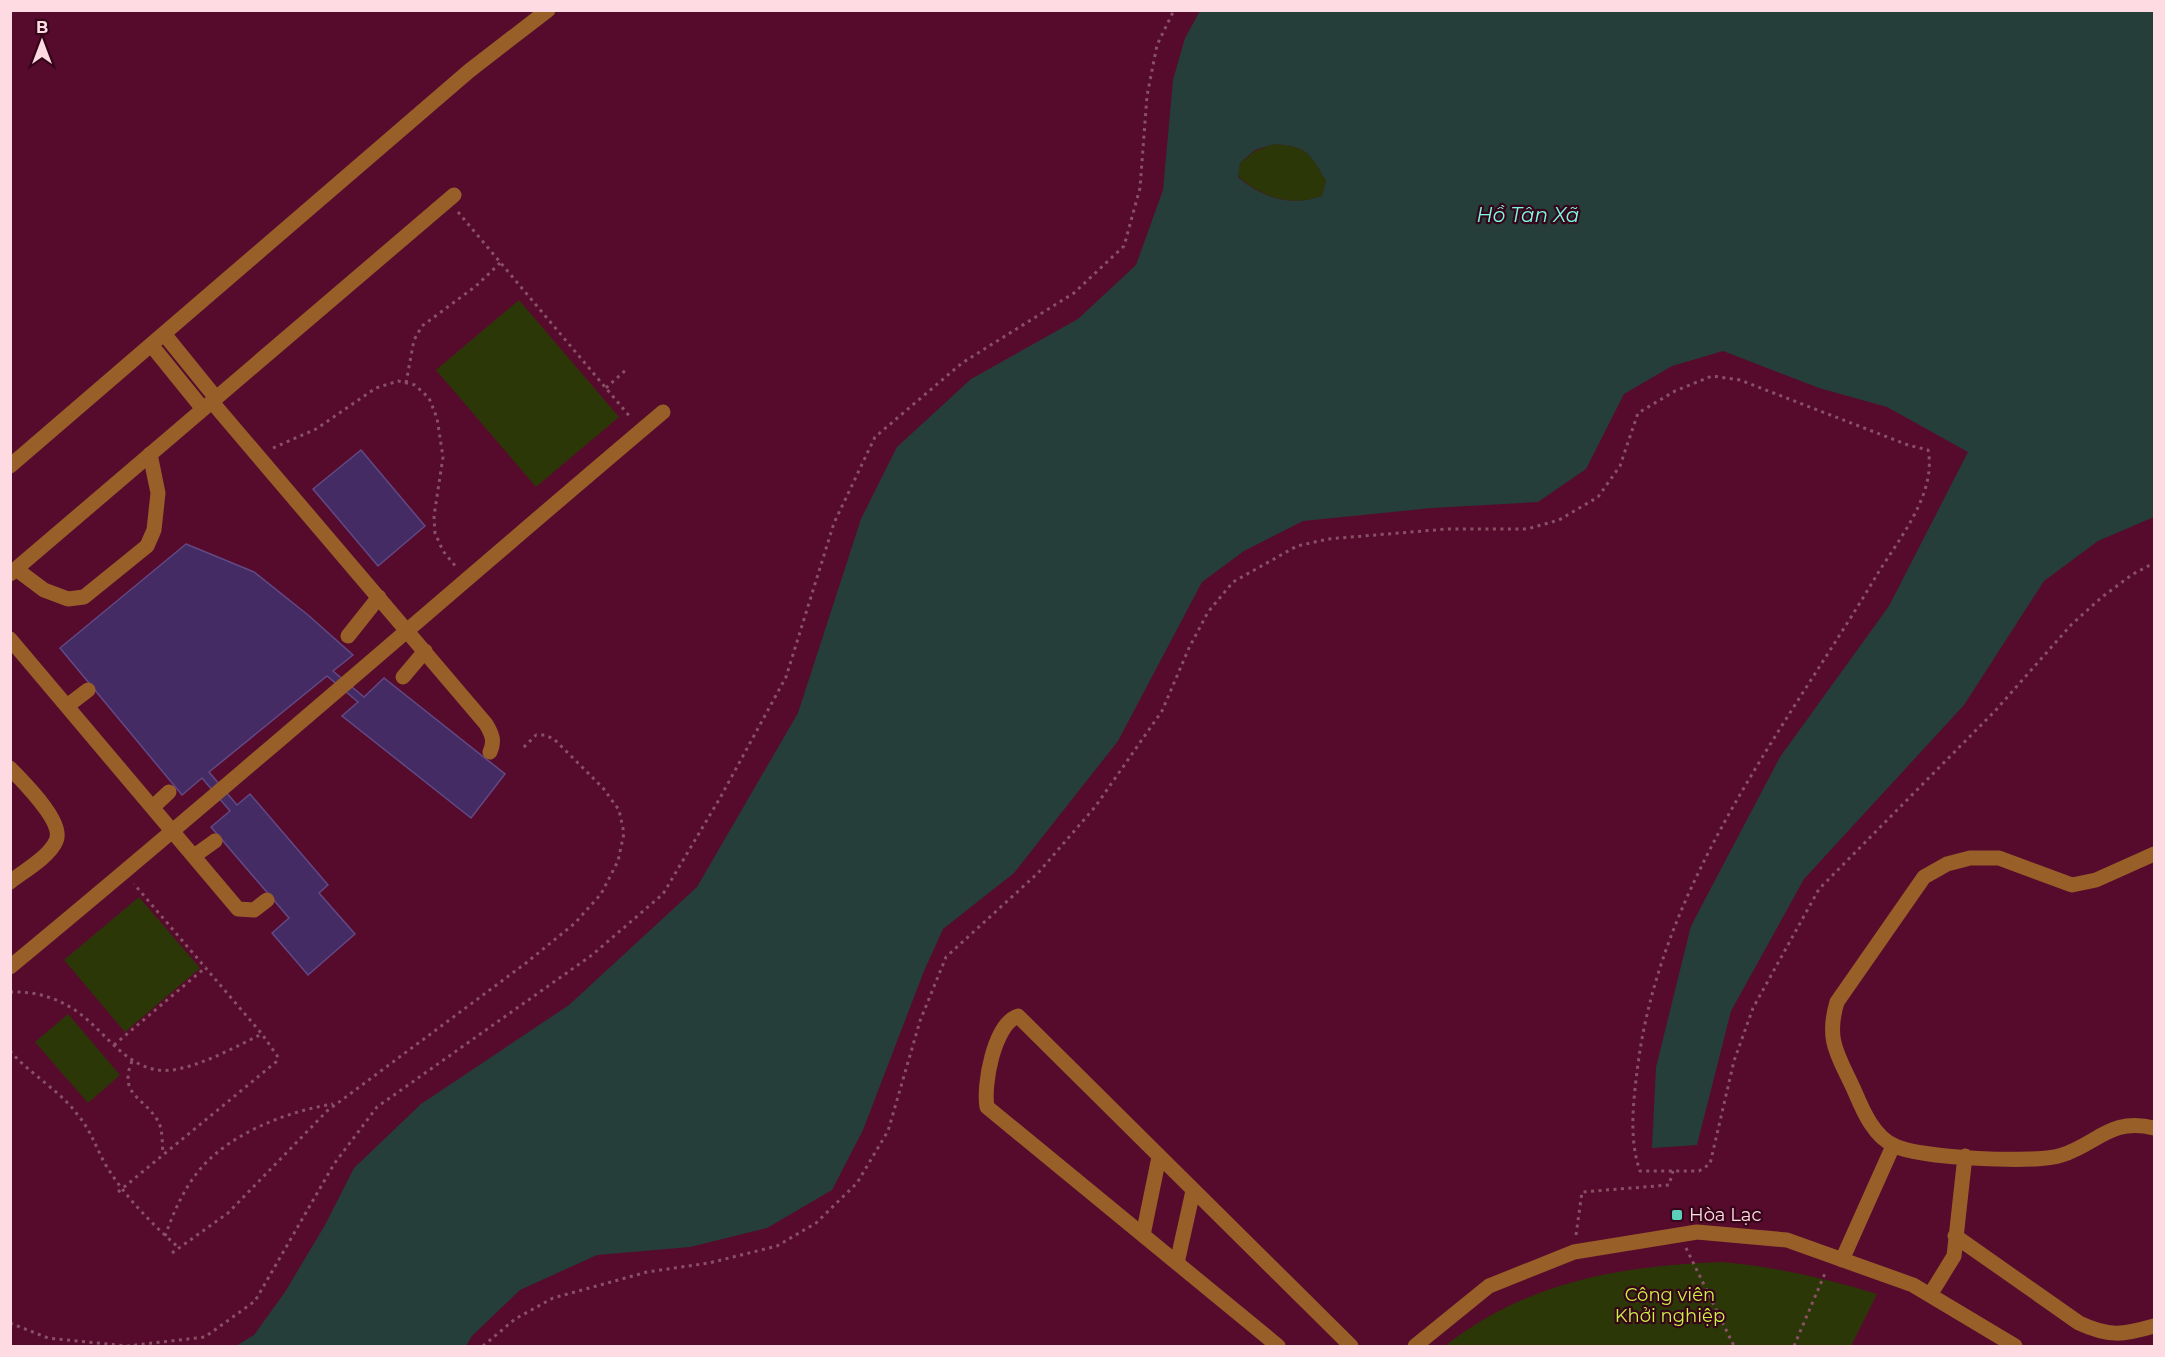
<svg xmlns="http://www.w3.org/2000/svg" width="2165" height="1357" font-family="Montserrat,sans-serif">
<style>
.built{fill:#560b2c}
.green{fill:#2c3708}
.water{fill:#253e3a;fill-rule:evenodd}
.building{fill:#442b64;stroke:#624985;stroke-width:1.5}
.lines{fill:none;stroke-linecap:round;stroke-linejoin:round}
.path{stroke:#895166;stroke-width:3;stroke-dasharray:3 4.5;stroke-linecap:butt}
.minor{stroke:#985f29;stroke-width:15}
.poi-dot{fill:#5bcebc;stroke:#360519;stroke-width:2}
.labels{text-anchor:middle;stroke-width:4.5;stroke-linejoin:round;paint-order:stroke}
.poi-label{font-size:18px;fill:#fedbe3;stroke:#360519;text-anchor:start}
.park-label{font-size:18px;fill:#cbf346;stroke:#360519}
.water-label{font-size:20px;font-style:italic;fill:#7bf9e5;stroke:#360519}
</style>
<rect width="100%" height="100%" fill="#480521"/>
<path class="built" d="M10,11h2144v1335h-2143z"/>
<path class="green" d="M1274,144c33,2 36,9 52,37l-4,15c-30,11 -60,2 -84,-20l2,-13 15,-12z
M519,300l100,117 -83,70 -100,-117z
M139,897l61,71 -75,64 -61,-72z
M68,1014l52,61 -32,28 -53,-61z
M1722,1262c54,5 103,16 155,32l-26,52h-406c83,-65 175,-80 277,-84z"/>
<path class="water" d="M1200,11h954v506l-56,24 -54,40 -80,124 -160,174 -73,132 -34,134 -45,3 4,-81 35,-141 89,-169 109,-151 79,-154 -81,-45 -68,-19 -96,-37 -51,15 -48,28 -38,75 -48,33 -106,6 -129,13 -59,30 -42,31 -84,159 -104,132 -71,56 -19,42 -61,159 -31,60 -65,38 -77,19 -93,8 -77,35 -48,46 -6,10h-230l18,-11 31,-43 40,-67 29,-57 67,-64 148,-99 128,-118 101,-174 63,-194 36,-72 74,-68 107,-60 58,-54 27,-75 10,-110 12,-42zM1274,144c33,2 36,9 52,37l-4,15c-30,11 -60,2 -84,-19l2,-14 15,-13z"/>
<path class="building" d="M361,450l64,76 -47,40 -65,-77z
M186,544l68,28 54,43 45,40 -20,16 31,26 20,-19 121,96 -34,44 -129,-102 16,-14 -31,-26 -118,96 28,33 13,-11 78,91 -9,8 36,41 -47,41 -36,-42 17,-15 -78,-91 19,-16 -28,-33 -20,17 -122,-147z"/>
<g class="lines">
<path class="path" d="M458,212l173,206
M406,383l8,-43 8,-14 54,-40 24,-23
M606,388l22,-20
M273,448l43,-19 60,-41 22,-7 17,4 14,13 8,20 6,39 -9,59 1,17 8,18 14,17
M10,992c25,-1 49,6 69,21 31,23 54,66 99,56 29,-6 57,-22 84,-35
M114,1045l92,-78
M10,1051c20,23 49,39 67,63 13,15 18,31 27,48 19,33 47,61 75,86
M132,1061c-14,34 12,36 26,60 5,9 4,23 5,33
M118,1192l158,-130 2,-5 -16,-23 -128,-150
M1576,1235l6,-43 87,-7 4,-14
M165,1236c9,-25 20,-50 37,-69 31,-35 87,-56 131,-63
M1686,1248l48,98
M172,1253l56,-40 99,-102 199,-148 49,-40 26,-29 17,-33 6,-28 -5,-23 -16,-22 -49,-49 -9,-4h-9l-14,14
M10,1323l38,15 79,8 78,-9 50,-36 79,-137 43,-57 215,-152 71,-61 57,-96 66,-121 48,-154 41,-86 87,-74 112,-70 50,-47 16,-58 7,-92 10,-51 17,-35
M483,1346l32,-27 38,-21 94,-26 62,-9 68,-17 39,-23 41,-40 31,-52 32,-110 26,-64 92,-84 57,-66 67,-96 27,-63 19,-36 25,-30 64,-36 31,-7 119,-10h80l32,-9 39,-23 22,-31 18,-53 37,-22 37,-15 28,4 168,65 20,5c9,43 -29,89 -50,123 -94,158 -219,311 -241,499 -4,32 -8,68 3,99h59l11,-7 24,-103 19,-53 66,-119 176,-178 76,-86 31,-28 31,-23 21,-11
M1794,1346l32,-75"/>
<path class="minor" d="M165,335l51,63
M152,346l51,63
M212,402l274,322c6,10 9,17 4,28
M10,466l459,-395 79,-61
M16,569l28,21 24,9 16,-2 63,-51 7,-16 4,-37 -8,-39
M10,574l444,-379
M348,636l31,-39
M10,639l228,270 16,1 13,-10
M403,677l22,-26
M67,706l21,-16
M10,768c13,14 55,54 46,73 -7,16 -32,30 -46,41
M153,807l16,-15
M2154,854l-58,26 -24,5 -73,-27h-29l-23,6 -23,13 -87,125c-12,40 2,54 18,90 8,19 19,45 40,54 25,12 140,18 167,9 35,-11 49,-38 92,-27
M194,856l21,-15
M10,967c221,-182 435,-371 653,-555
M1143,1235l16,-78
M1955,1236l124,87c30,14 44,12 75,3
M1842,1260l51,-114
M1177,1263l16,-72
M1930,1295l24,-39 11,-100
M1278,1346l-291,-239c-4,-22 7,-83 31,-91l333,330
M1415,1346l74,-60 85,-34 123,-20 90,8 126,45 102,61"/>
</g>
<rect class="poi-dot" x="1671" y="1209" width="12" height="12" rx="3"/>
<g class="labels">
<g class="poi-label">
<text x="1689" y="1221">Hòa Lạc</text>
</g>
<g class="park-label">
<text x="1670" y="1301">Công viên<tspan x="1670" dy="21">Khởi nghiệp</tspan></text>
</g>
<g class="water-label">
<text x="1528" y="222">Hồ Tân Xã</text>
</g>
</g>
<rect width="2165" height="1357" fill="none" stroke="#fedbe3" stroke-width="24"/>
<g transform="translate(42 42)" stroke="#360519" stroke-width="4.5" paint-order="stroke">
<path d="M0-4.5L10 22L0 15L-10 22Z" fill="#fedbe3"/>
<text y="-9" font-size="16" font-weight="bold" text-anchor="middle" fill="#fedbe3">B</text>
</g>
</svg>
